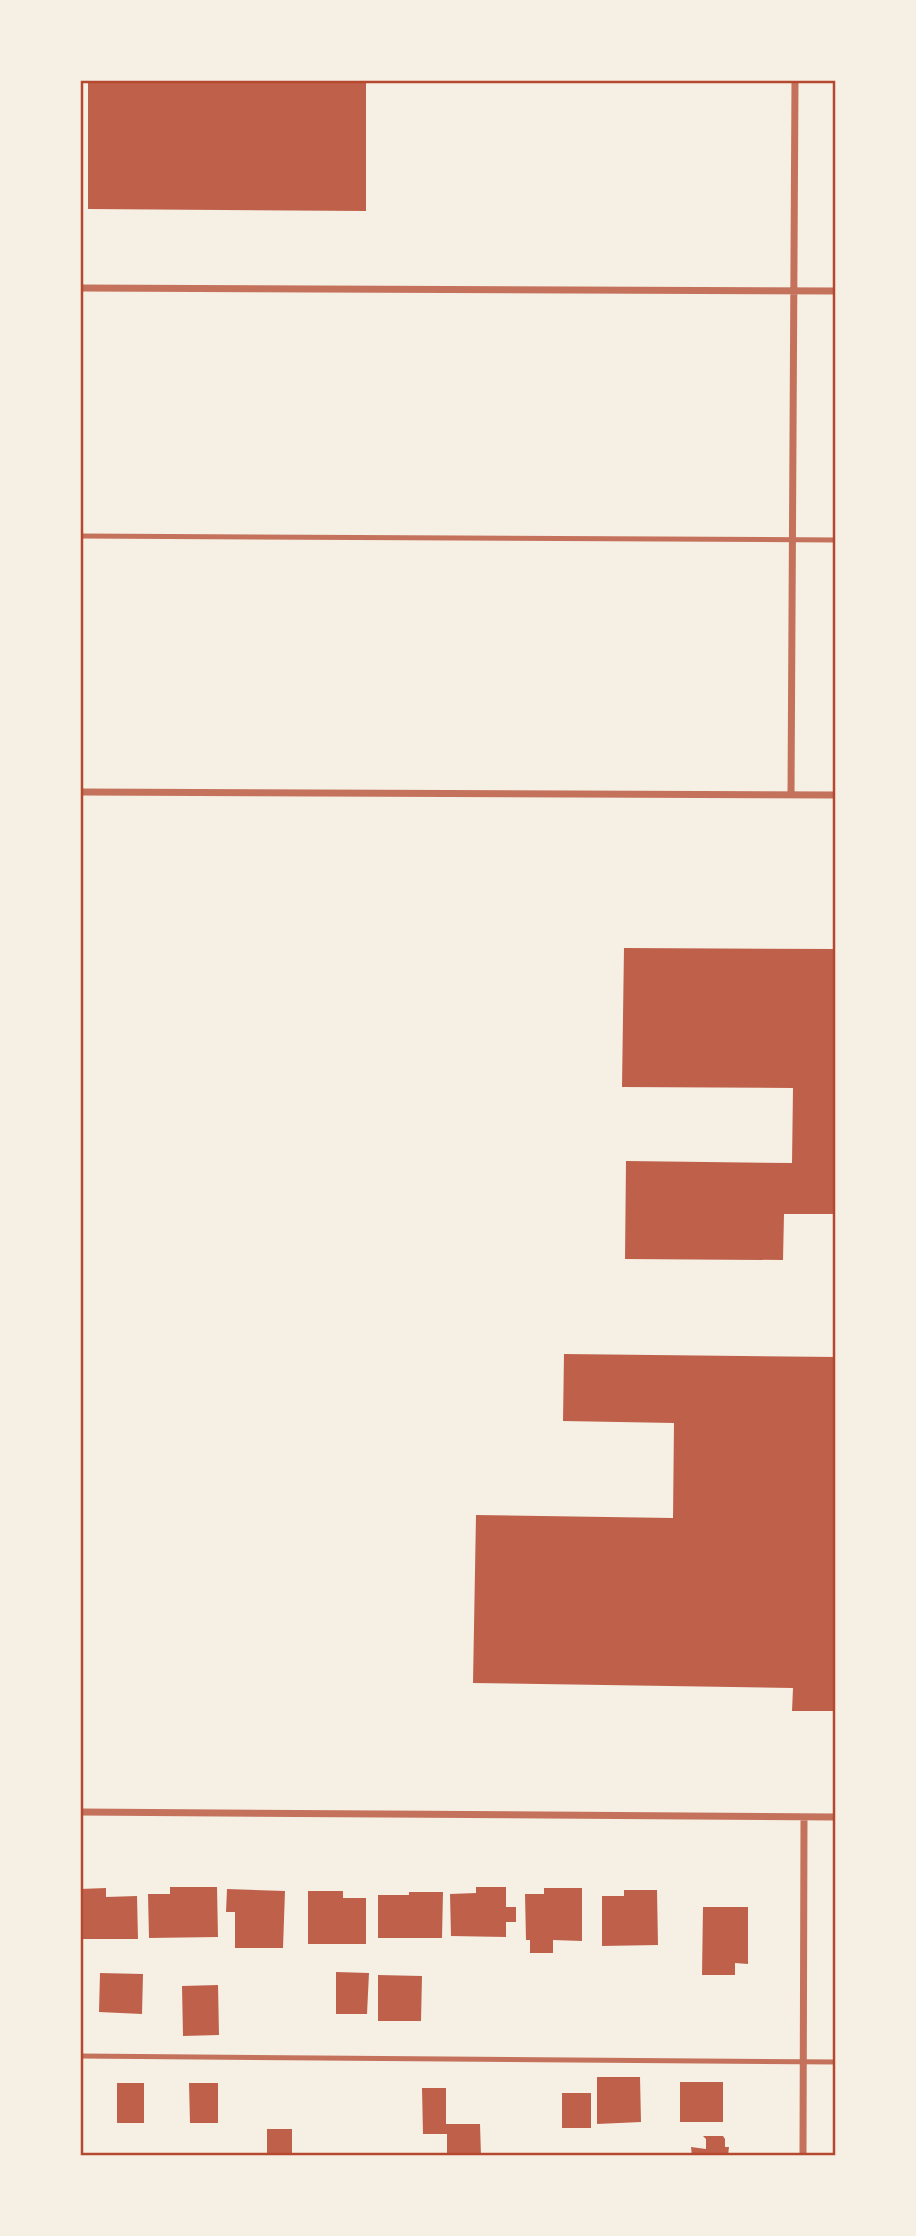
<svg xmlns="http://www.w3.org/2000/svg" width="916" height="2236" font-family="'Playfair Display',serif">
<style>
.building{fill:#bf614a}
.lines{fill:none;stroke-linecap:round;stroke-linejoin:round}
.service{stroke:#c5725c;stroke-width:5}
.minor{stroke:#c5725c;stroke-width:7}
.neatline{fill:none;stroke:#b5482f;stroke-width:2.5}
</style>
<rect width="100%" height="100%" fill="#f6efe4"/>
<path class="building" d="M88,80h278v131l-278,-2z
M624,948l212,1v265h-52l-1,46 -158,-1 1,-98 166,2 1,-75 -171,-1z
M564,1354l272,3v354h-44l1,-23 -320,-5 3,-168 197,3 1,-95 -111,-2z
M170,1887h47l1,50 -69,1 -1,-44h22z
M476,1887h30v20h10v15h-10v15l-55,-1 -1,-42 26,-1z
M106,1888v9l31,-1 1,43h-58v-50z
M544,1888h38v53l-29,-1v13h-23v-13h-4l-1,-46h19z
M227,1889l58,2 -2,57h-48v-36h-9z
M624,1890h33l1,55 -56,1v-50h22z
M308,1891h35v7h23v46h-58z
M409,1892h34l-1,46h-64v-43h31z
M703,1907h45v57l-13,-1v12h-33z
M336,1972l33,1 -2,41h-31z
M100,1973l43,1 -1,40 -43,-2z
M378,1975l44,1 -1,45h-43z
M218,1985l1,50 -36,1 -1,-50z
M597,2077h43l1,45 -44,2z
M680,2082h43v40h-43z
M117,2083h27v40h-27z
M189,2083h29v40h-28z
M422,2088h24v36h34l1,32h-34v-22h-24z
M562,2093h29v35h-29z
M267,2129h25v27h-25z
M703,2136h20l2,3v8h4l-1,9h-36l-1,-9 15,2v-10z"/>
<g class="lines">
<path class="service" d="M80,536l756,4
M80,2056l756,6"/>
<path class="minor" d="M80,288l756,3
M80,792l756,3
M791,795l4,-715
M80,1812l756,5
M803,2156l1,-339"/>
</g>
<rect width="916" height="2236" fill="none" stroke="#f6efe4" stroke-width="164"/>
<rect x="82" y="82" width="752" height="2072" class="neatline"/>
</svg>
